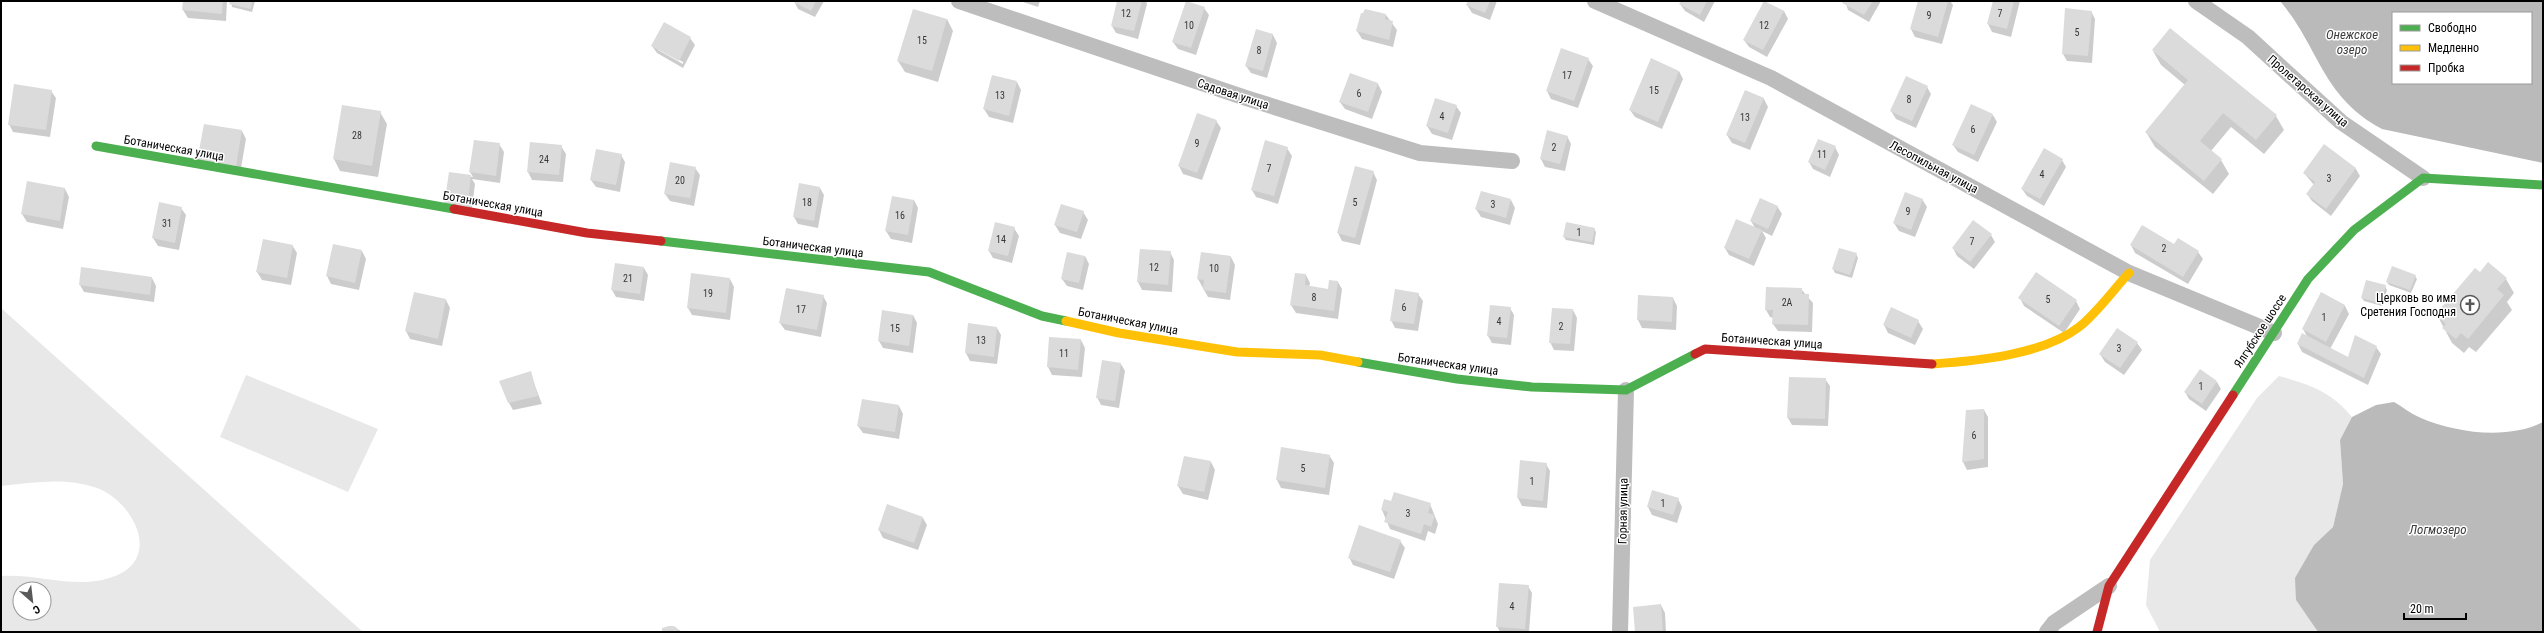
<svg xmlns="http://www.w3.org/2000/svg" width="2544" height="633" font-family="'Roboto Condensed',sans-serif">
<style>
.green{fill:#e8e8e8;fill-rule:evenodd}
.water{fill:#bababa;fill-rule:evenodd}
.shadow{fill:#0003;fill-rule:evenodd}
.building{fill:#dbdbdb}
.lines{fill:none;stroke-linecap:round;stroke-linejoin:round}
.street{stroke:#bdbdbd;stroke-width:16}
.fast{stroke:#4caf50;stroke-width:9}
.slow{stroke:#ffc107;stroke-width:9}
.jam{stroke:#c62828;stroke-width:9}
.labels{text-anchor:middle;stroke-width:3;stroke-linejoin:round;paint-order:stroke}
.number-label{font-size:10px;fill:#373737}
.street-label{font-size:12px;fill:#000;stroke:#fff}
.poi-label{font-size:12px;fill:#000;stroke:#fff;text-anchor:end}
.water-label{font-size:13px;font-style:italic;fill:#3d3d3d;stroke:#fff}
</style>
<rect width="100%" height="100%" fill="#fff"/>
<path class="green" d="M1,308l362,324h-362v-56c39,-3 76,15 114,0 49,-19 16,-78 -21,-89 -30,-10 -62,-4 -93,-1zM20,589h24v24h-24z
M246,375l132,54 -30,63 -128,-55z
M2279,376c30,8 53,16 73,41l-12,23 3,44 -10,43 -19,18 -18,55 22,32h-158l-14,-27 4,-45 107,-162z"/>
<path class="water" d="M2280,1h263v162l-161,-34c-61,-33 -62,-81 -102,-128zM2393,13h138v70h-138z
M2394,402c9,5 17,12 27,16 35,15 87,22 122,4v210h-225l-22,-32 -1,-22 19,-33 19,-18 10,-43 -3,-44 12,-23 24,-12z"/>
<path class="shadow" d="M184,1h43l-1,20 -38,-3 -5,-8z
M231,1h24l-3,11 -20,-5z
M794,1h30l-9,16 -17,-8z
M1020,1h20l-2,6z
M1118,1h28l1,3 -9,35 -22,-6 -4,-7z
M1469,1h28l-7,19 -18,-7 -5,-8z
M1682,1h33l-11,21 -19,-11 -5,-7z
M1845,1h36l-12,21 -21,-12z
M1919,1h31l3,4 -11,39 -27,-7 -4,-8z
M1994,1h26l-9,36 -19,-5 -4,-8z
M1765,2l19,9 4,8 -21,38 -18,-10 -5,-7z
M1204,8l5,7 -13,40 -18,-6 -5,-7z
M2091,11l4,8 -3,44 -25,-2 -4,-7z
M1386,15l11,15 -4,17 -31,-8 -5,-8z
M947,19l6,12 -15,51 -33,-10 -7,-11z
M1257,30l16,5 4,8 -10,35 -16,-5 -5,-7z
M690,38l5,7 -12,23 -26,-15 -5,-7zM658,48l25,14v2l-25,-14z
M2153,51l123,65 8,14 -20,24 -33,-27 -20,24 10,9 8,14 -16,20 -58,-47 -9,-15 39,-47 -24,-20z
M1588,59l5,7 -15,42 -27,-9 -4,-8z
M1679,71l4,8 -21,50 -27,-12 -5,-7z
M1351,74l27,10 4,8 -10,27 -27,-10 -5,-7z
M1017,82l4,8 -8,33 -24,-6 -5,-8z
M1927,87l4,7 -15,34 -20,-9 -5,-8z
M51,91l5,7 -6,39 -37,-5 -4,-8z
M1745,91l19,8 4,8 -18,43 -18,-7 -5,-8z
M343,106l37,6 7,12 -9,53 -38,-6 -6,-12z
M1456,106l5,7 -9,27 -20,-6 -5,-8z
M1993,115l4,7 -19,40 -20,-10 -5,-7z
M1216,121l5,7 -19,52 -19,-6 -4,-8z
M242,131l4,8 -6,35 -42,-14z
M1567,136l4,8 -6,27 -20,-4 -4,-8z
M499,144l5,8 -4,31 -28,-4 3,5 -4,32 -21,-43 23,4 -3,-5z
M2324,145l32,24 4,7 -29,40 -19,-15 -5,-7 7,-9 -10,-12z
M561,146l5,8 -3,28 -31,-2 -4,-8z
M1835,147l4,8 -9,22 -17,-8 -4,-7z
M1287,148l5,8 -14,48 -22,-7 -4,-7z
M621,155l4,7 -5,30 -24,-5 -5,-7z
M2062,160l4,7 -22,39 -17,-10 -5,-7z
M695,168l5,7 -6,31 -24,-5 -5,-7z
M1373,172l4,8 -17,65 -18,-4 -4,-8z
M28,182l37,7 4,8 -6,32 -36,-7 -5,-8z
M820,188l4,7 -6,33 -20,-4 -4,-7z
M1922,199l5,8 -12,30 -16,-6 -5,-8z
M914,200l4,8 -6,35 -21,-4 -5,-8z
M1511,200l4,8 -5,17 -29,-8 -5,-8z
M1777,206l5,8 -10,22 -10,-5 4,7 -12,28 -25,-11 -4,-7 30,-20 -4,-7z
M181,208l5,7 -7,35 -21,-4 -5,-8z
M1083,212l5,8 -7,19 -21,-6 -5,-8z
M1014,228l5,8 -7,27 -19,-5 -4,-7z
M1594,229l2,3 -2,13 -28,-5 -2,-3z
M1991,235l4,7 -21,27 -17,-13 -4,-8z
M292,245l5,8 -6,32 -29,-5 -5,-8z
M2131,245h44l23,7 5,7 -15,25 -53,-31z
M1140,250l30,2 4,8 -2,32 -30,-2 -4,-8z
M362,251l4,8 -7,31 -28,-6 -4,-8z
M1202,254l29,3 4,8 -5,35 -22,-3 -10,-18z
M1856,254l2,4 -6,20 -17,-5 -2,-4z
M1085,256l4,8 -6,26 -16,-4 -5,-7z
M644,268l4,7 -4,26 -28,-4 -4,-7z
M2480,273l26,6 8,14 -7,9 5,8 -36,42 -7,-5 -5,6 -12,-10 -15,-28z
M1306,275l4,8 -1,4 19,3 10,-8 4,7 -4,30 -42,-6 -5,-8z
M2415,276l2,3 -6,14 -22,-8 -2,-3z
M152,278l4,8 -2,16 -70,-10 -4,-7z
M730,279l4,8 -4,33 -38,-5 -4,-7z
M2385,286l2,4 -5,16 -18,-5 -2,-3z
M1801,289l12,14 -1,29 -34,-1 -5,-7 1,-6 -4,-1 -4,-7z
M1418,294l5,7 -5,30 -23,-3 -4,-8z
M2322,294l23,12 4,8 -19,35 19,9 27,-11 5,7 -13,31 -66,-33 -4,-8 10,-6 -5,-9z
M823,296l4,7 -6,34 -36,-7 -5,-7z
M1673,298l4,8 -1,24 -34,-2 -4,-8z
M2020,298l56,3 4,8 -16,24 -40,-27z
M446,300l4,8 -8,38 -32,-7 -4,-8z
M1510,308l4,7 -3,30 -19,-2 -4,-7z
M1573,310l4,8 -3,33 -20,-1 -4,-8z
M913,315l4,8 -4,30 -30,-5 -4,-7z
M1918,321l5,8 -8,16 -27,-12 -4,-8z
M969,324l28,4 4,7 -4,29 -27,-3 -4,-8z
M1081,340l4,8 -3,29 -30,-2 -4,-8z
M2137,343l5,7 -18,25 -19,-13 -5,-8z
M1121,364l4,7 -6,37 -18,-3 -4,-8z
M530,373l12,31 -29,6 -4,-7z
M1825,379l5,7 -2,40 -36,-1 -4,-7z
M2217,382l4,7 -15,22 -17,-12 -4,-7z
M899,406l4,8 -4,25 -36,-6 -5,-7z
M1984,410l4,7v50l-21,3 -4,-8 4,-51z
M1282,448l47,7 5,8 -5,32 -48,-7 -4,-8z
M1211,462l4,8 -7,30 -25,-6 -5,-8z
M1546,464l4,7 -3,37 -25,-2 -4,-8z
M1653,491l25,8 4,8 -5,16 -25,-8 -4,-8z
M1392,502l38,2 8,20 -3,10 -7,-3 -3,10 -35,-12 -8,-19z
M923,518l4,7 -9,25 -35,-12 -4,-8z
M1400,541l5,7 -11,31 -41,-14 -4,-8z
M1528,586l4,7 -3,39h-29l-3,-6z
M1661,605l4,8 1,19h-30z"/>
<path class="building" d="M183,1h40l-1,13 -40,-4z
M230,1h22l-1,8 -22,-5z
M792,1h24l-5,10z
M1117,1h25l-8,30 -23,-5z
M1186,1l19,6 -14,41 -19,-6z
M1468,1h22l-5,12 -19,-8z
M1681,1h26l-7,14 -21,-11z
M1764,1l20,10 -21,39 -20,-10z
M1843,1h30l-9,14 -22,-12z
M1918,1h30l-10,36 -28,-8z
M1993,1h21l-7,28 -20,-5z
M2065,8l27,3 -4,45 -26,-2z
M913,9l34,10 -15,52 -35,-10z
M1365,9l21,5 -1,5 8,2 -4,19 -33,-9 5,-18h2z
M664,22l27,15 -12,24 -28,-15z
M2170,28l107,87 -21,25 -33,-27 -23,28 22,18 -18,22 -59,-49 43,-52 -36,-30z
M1256,29l17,5 -10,37 -18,-5z
M1561,48l28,10 -15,43 -28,-10z
M1651,58l28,13 -21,51 -29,-12z
M1350,73l28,10 -10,29 -29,-10z
M992,75l25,6 -8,35 -26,-7z
M1906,76l22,10 -16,35 -22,-10z
M14,84l38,6 -6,40 -38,-5z
M1745,90l19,8 -19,45 -19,-8z
M1435,98l22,7 -9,28 -22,-7z
M1971,104l22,10 -19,41 -22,-10z
M342,105l39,6 -9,55 -39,-7z
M1197,113l20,7 -20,53 -19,-7z
M204,124l38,6 -6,37 -39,-6z
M1547,130l21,6 -8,28 -20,-5z
M1818,139l18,7 -11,24 -17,-8z
M474,140l26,3 -4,33 -27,-4z
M1265,140l23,7 -14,49 -23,-6z
M530,142l32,3 -3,30 -32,-3z
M2324,144l32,24 -30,41 -20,-15 9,-12 -12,-9z
M2044,148l19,11 -23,40 -19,-10z
M596,149l26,5 -6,31 -26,-5z
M670,162l26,5 -6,31 -26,-4z
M1355,166l19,5 -19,67 -18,-5z
M449,172l22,3 -4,34 -23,-3z
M27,181l38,7 -5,33 -39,-7z
M799,183l21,4 -6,34 -21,-4z
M1481,191l30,8 -5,19 -31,-9z
M1905,192l18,7 -12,31 -18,-7z
M892,196l22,4 -6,35 -23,-4z
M1760,198l18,8 -10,23 -18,-8z
M159,202l23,5 -7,36 -23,-5z
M1061,204l23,7 -7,21 -23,-7z
M1736,219l26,11 -13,29 -25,-11z
M1973,220l19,14 -22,28 -18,-14z
M995,222l20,5 -7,29 -20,-5z
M1566,222l29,6 -3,14 -29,-5z
M2142,225l32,19 4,-6 21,13 -16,26 -53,-32z
M263,239l30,6 -6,33 -31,-6z
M333,244l29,6 -7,33 -29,-7z
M1839,248l18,5 -7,22 -18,-6z
M1140,249l31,2 -3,34 -31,-3z
M1067,252l18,4 -6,27 -18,-4z
M1201,252l30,4 -5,37 -23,-3 1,-10 -7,-1z
M2488,262l19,16 -10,11 7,6 -36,44 -7,-6 -5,6 -14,-11 4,-4 -11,-9 40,-47 5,4z
M615,263l29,4 -4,27 -29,-4z
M2392,266l24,9 -6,15 -24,-8z
M81,267l71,10 -2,18 -71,-10z
M2036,272l41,28 -18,26 -41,-28z
M691,273l39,5 -4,35 -39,-5z
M1295,273l11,1 -1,11 23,4 1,-9 9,1 -4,30 -44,-6z
M2366,280l20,5 -5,18 -20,-5z
M1766,287l36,1v6h7l-1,31 -36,-1 1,-14h-8z
M786,288l38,7 -7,35 -38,-7z
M1395,289l24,4 -5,31 -24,-3z
M414,292l32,7 -8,40 -33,-8z
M2321,292l24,13 -19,37 -24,-13z
M1638,295l35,2 -1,25 -35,-2z
M1490,305l21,2 -4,31 -20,-2z
M1891,307l28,13 -8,18 -28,-13z
M1552,308l21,1 -3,35 -21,-1z
M882,310l31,5 -4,31 -31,-5z
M968,323l29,4 -3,30 -29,-4z
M2117,328l21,14 -18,26 -21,-14z
M2302,333l46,24 7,-22 22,11 -13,32 -67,-34z
M1049,337l32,2 -3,31 -31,-3z
M1102,360l19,3 -6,38 -19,-3z
M2200,369l17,12 -15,23 -18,-12z
M531,371l7,25 -30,7 -9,-22z
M1789,377l37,1 -1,41 -38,-1z
M862,399l37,6 -4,27 -38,-6z
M1984,409v50l-22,3 4,-52z
M1281,447l49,8 -5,33 -49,-8z
M1184,456l27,5 -7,31 -27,-6z
M1520,460l27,3 -4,38 -26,-3z
M1652,490l27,8 -6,17 -26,-8z
M1394,492l37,11 -3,10 7,2 -4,12 -7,-3 -3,10 -37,-12 4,-10 -7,-2 3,-11 7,2z
M887,504l36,13 -9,26 -36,-13z
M1359,525l42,15 -11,32 -42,-14z
M1499,583l30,2 -4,44 -29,-2z
M1661,604l2,28h-28l-2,-25z
M669,626h5l8,6h-20v-4z"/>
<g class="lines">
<path class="street" d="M959,1l287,97 174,55 92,8
M1595,1l176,77 358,195 145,60
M2196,1l52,36 93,85 82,56
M1620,632l6,-242
M2047,632l7,-9 55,-37"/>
<path class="fast" d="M96,146l358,63
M661,241l268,31 113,44 24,5
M1358,362l99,17 75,8 94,3 69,-36
M2233,395l75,-116 46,-49 69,-52 120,7"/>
<path class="slow" d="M1066,321l53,12 118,19 83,3 38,7
M1932,364c44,-3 111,-9 147,-37 17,-13 35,-38 50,-54"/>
<path class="jam" d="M454,209l133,24 74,8
M1695,354l10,-5 227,15
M2097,632l12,-46 124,-191"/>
</g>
<defs>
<g id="church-ring" transform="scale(1)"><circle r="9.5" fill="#fff" stroke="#595959" stroke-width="1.5"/><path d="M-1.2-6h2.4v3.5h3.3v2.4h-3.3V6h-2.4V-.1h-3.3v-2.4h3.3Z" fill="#595959"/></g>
</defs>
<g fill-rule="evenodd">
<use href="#church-ring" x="2470" y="305"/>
</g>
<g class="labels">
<g class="number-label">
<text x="1126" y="17">12</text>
<text x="2000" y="17">7</text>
<text x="1929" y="19">9</text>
<text x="1189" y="29">10</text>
<text x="1764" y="29">12</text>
<text x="2077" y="36">5</text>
<text x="922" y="44">15</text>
<text x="1259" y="54">8</text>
<text x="1567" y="79">17</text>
<text x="1654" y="94">15</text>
<text x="1359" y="97">6</text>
<text x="1000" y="99">13</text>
<text x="1909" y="103">8</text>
<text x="1442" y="120">4</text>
<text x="1745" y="121">13</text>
<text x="1973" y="133">6</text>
<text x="357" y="139">28</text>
<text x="1197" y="147">9</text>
<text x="1554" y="151">2</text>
<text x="1822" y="158">11</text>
<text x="544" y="163">24</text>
<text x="1269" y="172">7</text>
<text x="2042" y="178">4</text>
<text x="2329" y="182">3</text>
<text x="680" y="184">20</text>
<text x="807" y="206">18</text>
<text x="1355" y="206">5</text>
<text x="1493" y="208">3</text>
<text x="1908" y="215">9</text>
<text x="900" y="219">16</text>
<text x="167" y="227">31</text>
<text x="1579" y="236">1</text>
<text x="1001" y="243">14</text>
<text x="1972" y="245">7</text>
<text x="2164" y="252">2</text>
<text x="1154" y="271">12</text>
<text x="1214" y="272">10</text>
<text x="628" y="282">21</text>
<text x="708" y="297">19</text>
<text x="1314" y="301">8</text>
<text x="2048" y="303">5</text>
<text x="1787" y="306">2А</text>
<text x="1404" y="311">6</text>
<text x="801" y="313">17</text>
<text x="2324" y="321">1</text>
<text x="1499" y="325">4</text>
<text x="1561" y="330">2</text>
<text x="895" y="332">15</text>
<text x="981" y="344">13</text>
<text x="2119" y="352">3</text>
<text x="1064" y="357">11</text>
<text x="2201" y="390">1</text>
<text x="1974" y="439">6</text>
<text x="1303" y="472">5</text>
<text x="1532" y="485">1</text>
<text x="1663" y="507">1</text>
<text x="1408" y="517">3</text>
<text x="1512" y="610">4</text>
</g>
<g class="street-label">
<text transform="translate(2308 91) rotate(41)" y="4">Пролетарская улица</text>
<text transform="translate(1233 94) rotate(18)" y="4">Садовая улица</text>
<text transform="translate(174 148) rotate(10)" y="4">Ботаническая улица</text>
<text transform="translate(1934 167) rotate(28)" y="4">Лесопильная улица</text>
<text transform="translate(493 204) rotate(10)" y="4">Ботаническая улица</text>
<text transform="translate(813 247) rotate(7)" y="4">Ботаническая улица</text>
<text transform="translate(1128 321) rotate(11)" y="4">Ботаническая улица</text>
<text transform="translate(2260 331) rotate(-57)" y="4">Ялгубское шоссе</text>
<text transform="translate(1772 341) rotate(4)" y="4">Ботаническая улица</text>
<text transform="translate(1448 364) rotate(8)" y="4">Ботаническая улица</text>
<text transform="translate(1623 511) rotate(-89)" y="4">Горная улица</text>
</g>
<g class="poi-label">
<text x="2456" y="302">Церковь во имя<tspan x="2456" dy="14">Сретения Господня</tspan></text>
</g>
<g class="water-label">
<text x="2352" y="39">Онежское<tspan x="2352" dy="15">озеро</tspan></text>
<text x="2438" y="534">Логмозеро</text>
</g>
</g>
<rect width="2544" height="633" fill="none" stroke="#000000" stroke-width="4"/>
<rect x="2392" y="12" width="140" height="72" fill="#ffffff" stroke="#999999"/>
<rect x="2400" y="25" width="20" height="6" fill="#4caf50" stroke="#999999"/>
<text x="2428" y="32" font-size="12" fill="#000000">Свободно</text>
<rect x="2400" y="45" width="20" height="6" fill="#ffc107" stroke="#999999"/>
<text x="2428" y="52" font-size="12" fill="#000000">Медленно</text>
<rect x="2400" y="65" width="20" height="6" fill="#c62828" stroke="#999999"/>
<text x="2428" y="72" font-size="12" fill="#000000">Пробка</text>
<g transform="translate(32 601) rotate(152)"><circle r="19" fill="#ffffff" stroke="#999999"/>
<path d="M0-3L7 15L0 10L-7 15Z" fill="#595959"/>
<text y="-6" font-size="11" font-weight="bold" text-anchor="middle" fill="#000000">С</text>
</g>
<path d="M2404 613v6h62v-6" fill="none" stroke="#000000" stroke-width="2"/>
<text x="2410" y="613" font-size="12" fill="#000000" stroke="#ffffff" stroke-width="3" paint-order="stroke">20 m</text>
</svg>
